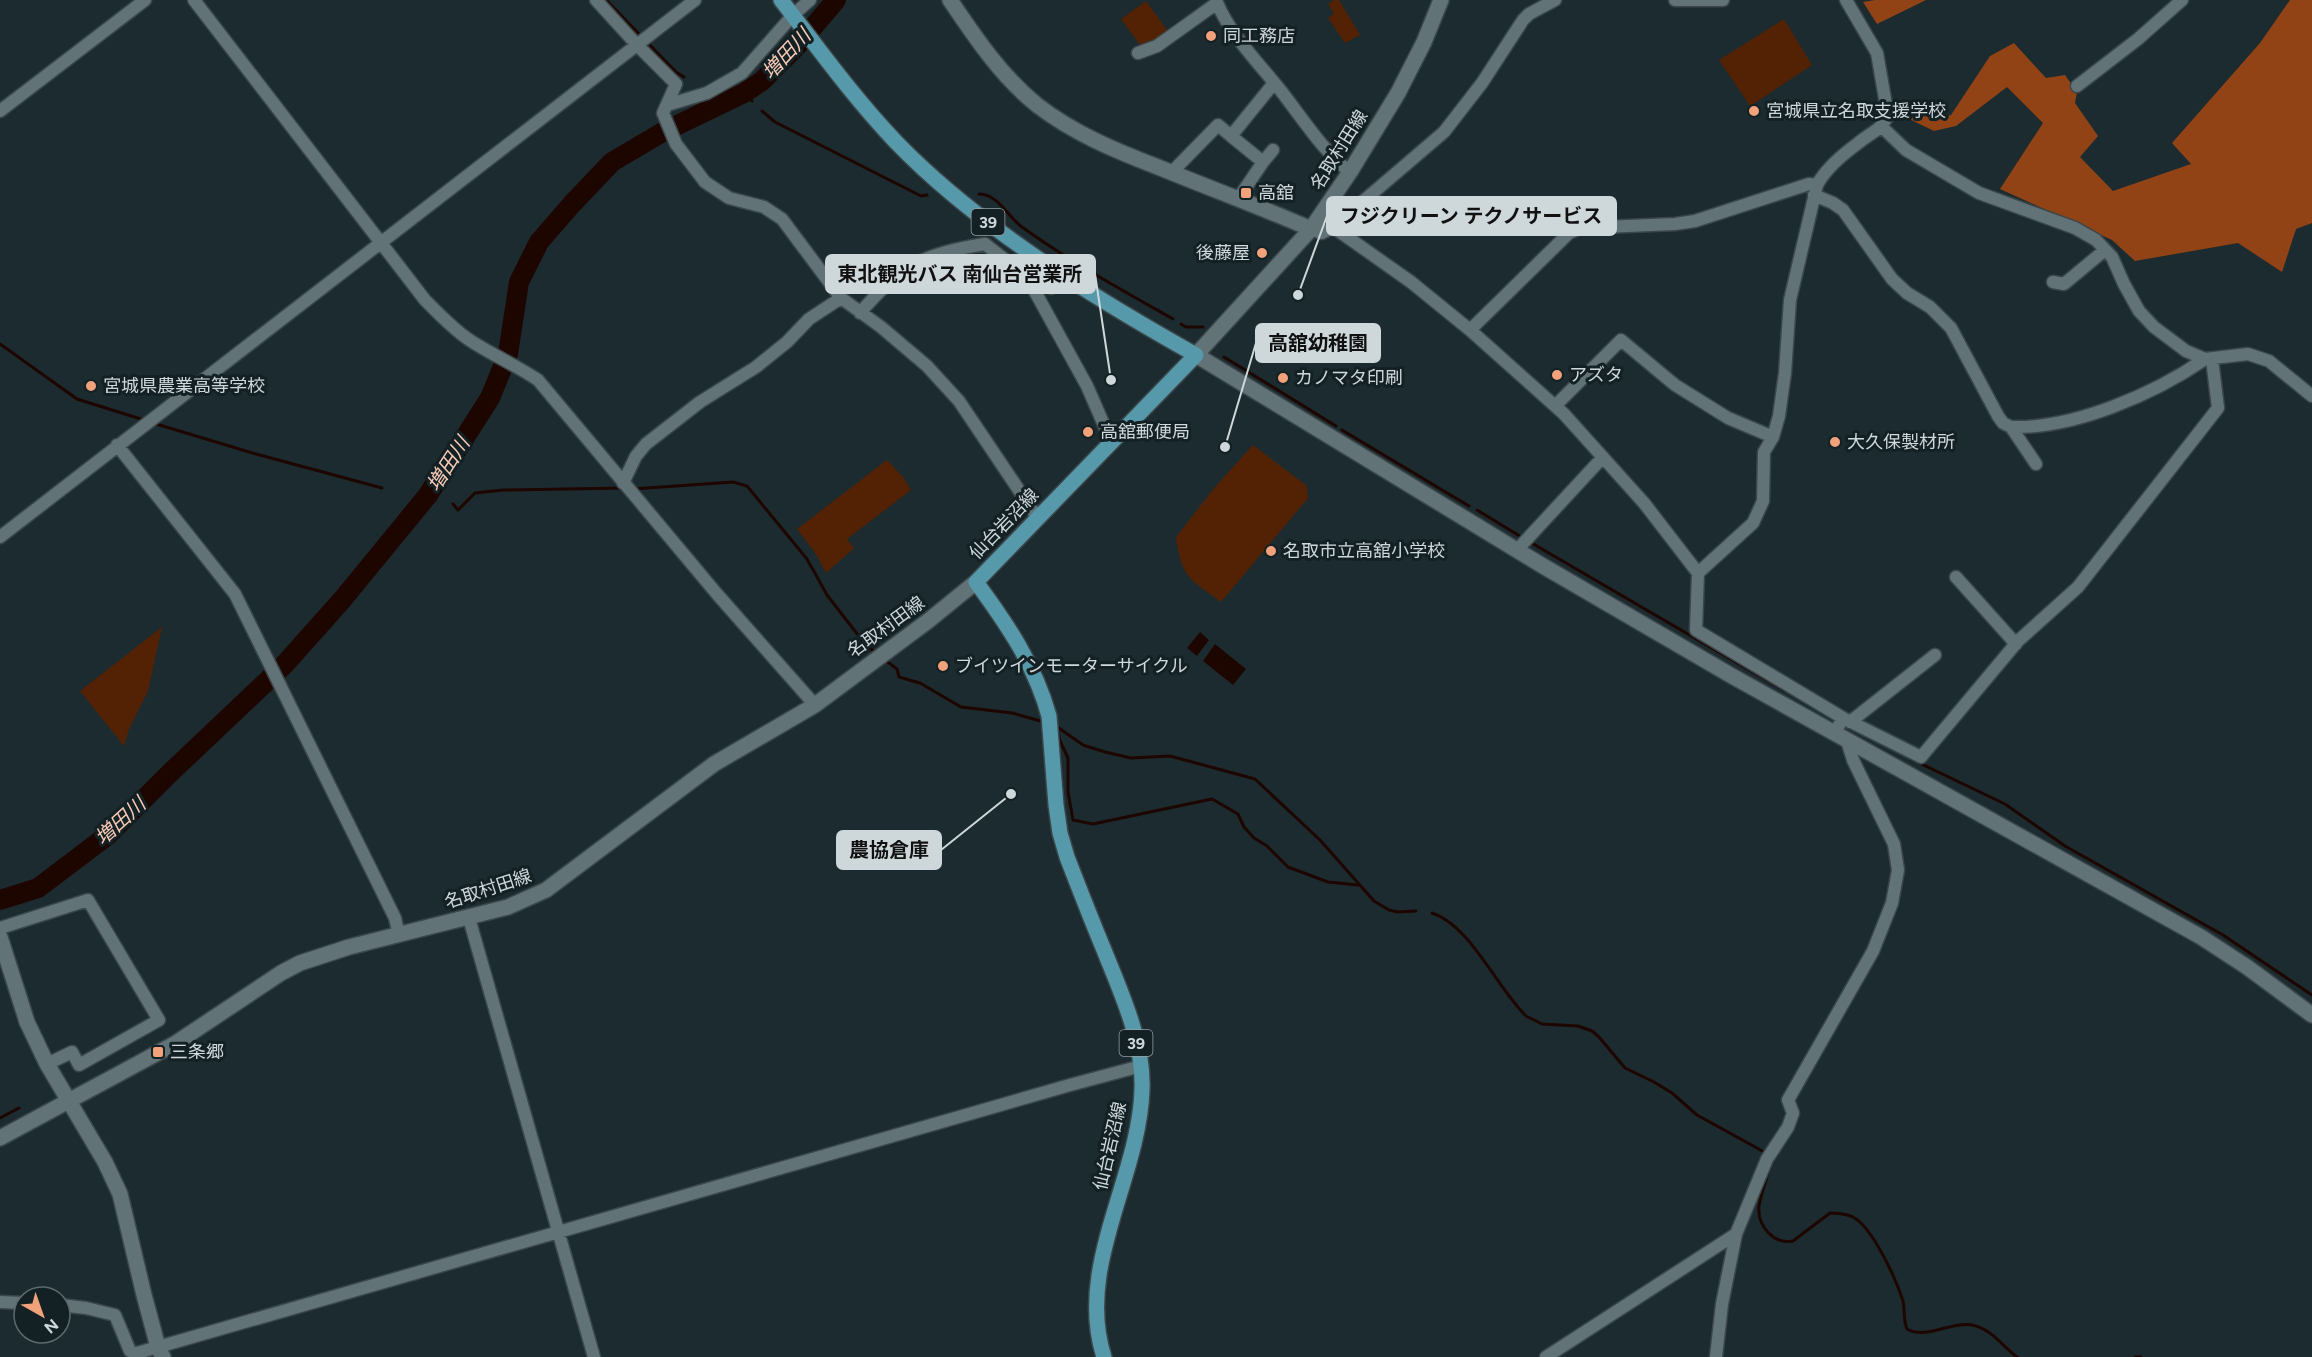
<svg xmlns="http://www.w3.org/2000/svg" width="2312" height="1357" font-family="Figtree,'Noto Sans JP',sans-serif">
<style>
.green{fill:#532204}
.forest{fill:#924315}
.water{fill:#1e0600}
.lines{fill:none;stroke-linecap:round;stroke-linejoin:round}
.stream{stroke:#1e0600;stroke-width:3}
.river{stroke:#1e0600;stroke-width:20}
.minor-casing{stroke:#3a464a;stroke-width:15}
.tertiary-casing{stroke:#3a464a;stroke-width:18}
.secondary-casing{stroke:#3a464a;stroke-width:18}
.primary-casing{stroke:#3a464a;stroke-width:18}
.minor{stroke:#627378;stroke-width:12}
.tertiary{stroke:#627378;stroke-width:15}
.secondary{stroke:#627378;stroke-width:15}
.primary{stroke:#5699aa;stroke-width:15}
.poi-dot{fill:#f1a27b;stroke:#132125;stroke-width:2}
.labels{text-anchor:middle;stroke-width:6;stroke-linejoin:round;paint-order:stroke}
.shield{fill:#132125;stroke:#96a0a4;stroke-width:1.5}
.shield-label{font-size:16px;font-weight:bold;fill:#ced7da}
.poi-label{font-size:18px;fill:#ced7da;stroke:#132125;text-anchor:start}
.street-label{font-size:18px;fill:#ced7da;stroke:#132125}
.water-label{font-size:20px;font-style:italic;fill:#f9cbb6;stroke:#132125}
.leader{fill:none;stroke:#ced7da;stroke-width:2}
.callout-dot{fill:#ced7da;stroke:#132125;stroke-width:2}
.callout{fill:#ced7da;stroke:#ced7da;stroke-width:2}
.callout-label{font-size:20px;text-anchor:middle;font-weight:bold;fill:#111}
</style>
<rect width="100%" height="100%" fill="#1c2b2f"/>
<path class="green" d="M1334,0h5l21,35 -15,8 -17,-25 6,-4 -6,-10z
M1146,1l21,29 -10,9 -17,6 -19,-26z
M1784,19l28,46 -62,41 -31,-46z
M1253,445l54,41 1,12 -87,104c-32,-24 -39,-23 -45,-65l39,-50z
M887,460l16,17 8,13 -64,49 7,9 -28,25 -10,-19 -19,-25z
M162,627l-14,64 -19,38 -5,17 -44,-55z"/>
<path class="forest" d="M1875,0h51l-49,24 -14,-22z
M2290,0h22v223l-16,6 -14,43 -44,-29 -103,18 -23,-21 -112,-51 43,-66 -36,-36 -51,39 -22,5 -27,-13 6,-17 24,18 14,-4 39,-59 24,-13 32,35 19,-3 12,17 -2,11 23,33 -18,21 33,34 78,-27 -19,-21 88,-100z"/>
<path class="water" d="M1200,632l9,8 -12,16 -10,-8z
M1215,644l31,25 -13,16 -30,-24z"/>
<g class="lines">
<path class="stream" d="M606,0l36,37
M646,41l30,31 8,5
M744,93l8,8
M762,111l13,11 146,74 6,-1
M979,194c19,0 29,23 43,33 47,34 100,63 151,92
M1181,324l5,3h17
M0,344l77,55 67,21
M1224,357l112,69
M153,423l103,31 126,34
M1342,430l127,76
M633,489l100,-7 14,4 60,73 20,36 38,49 11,9
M453,504l5,6 17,-17 28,-3 121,-2
M1477,510l46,28
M1530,542l254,148
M885,660l12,9 2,8 21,6 41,24 51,6 32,9
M1056,726l27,19 22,7 26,6 39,-2 85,23 65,61 54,61 15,9 9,2 18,-1
M1058,732l2,9 8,17v34l5,28 20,4 119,-25 26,15 6,13 10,11 13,8 21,21 40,15 30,3
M1911,759l94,45 60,42 158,89 89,60
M1432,913c38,12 65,75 94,103l16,8 36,2 14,5 7,6 26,31 29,14 18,11 25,22 69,38
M0,1118l19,-10
M1769,1169c-3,12 -8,25 -10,37 -2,20 15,39 34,35l37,-28c7,0 16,1 23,4 20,11 43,62 50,84 2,10 0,19 4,28 19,11 44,-8 65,-4 20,4 30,21 45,32
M2135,1357h6"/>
<path class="river" d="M0,900l38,-12 70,-53 63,-63 113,-107 58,-65 86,-105 62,-97 18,-44 11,-72 20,-40 33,-38 40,-42 49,-29 83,-40 18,-12 35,-35 39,-46"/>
<g class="minor-casing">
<path id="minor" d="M194,0l231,300c14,14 27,28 43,39 22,15 48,26 70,41l179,214 98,111
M596,0l41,45 39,39 -13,29 13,31 29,38 24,16 35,9 18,12 59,79 40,29 46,39 32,35 78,116
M1216,0c13,34 43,63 65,91 22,28 41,59 69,81
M1675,0h48
M1138,53l19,-7 60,-43
M2077,86l61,-47 44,-39
M667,105l40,-12 35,-20 51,-58 17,-15
M0,111l145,-111
M1882,127l24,23 73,43 96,35 21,12 16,17 12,27 15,27 15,16 32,24 19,8 43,-5 21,7 43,35
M1263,162l10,-12
M1171,173l47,-48 13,11
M1817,185c9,-17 25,-30 40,-41 13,-11 23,-13 31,-28l-11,-63 -31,-53
M1814,195l19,8 10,7 49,69 15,14 23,14 21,21 47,88 5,7 8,4c63,2 143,-33 194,-68
M1238,199l25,-37 -32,-26 43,-53
M1333,227l78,55 59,48 99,-97 11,-5 95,-4 20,-3 114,-37 8,1 -27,115 -5,73 -6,43 -6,21 -9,15 -1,49 -10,22 -55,50 -2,57 147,88 -9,16
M1311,229l11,4 11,-6 111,-95 38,-49 41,-63 6,-6 26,-14
M1027,277l24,11 17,-11
M2053,282l11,2 41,-34
M860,313c41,-48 63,-59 125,-69l42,33 60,109 24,55
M1470,330l94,84 80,89 54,70
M1555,406l66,-66 54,45 53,33 45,19
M2011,427l25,37
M117,445l118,149 160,324 4,17
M623,483l13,-27 10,-12 54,-42 56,-35 31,-25 22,-23 32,-21
M0,537l695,-537
M1517,550l86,-93
M1956,577l60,67
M1843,718l78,39 97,-116 60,-54 140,-179 -6,-49
M1850,722l85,-67
M469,918l125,439
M0,928l88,-28 71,120 -80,45 -7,-13 -25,12
M0,1302l24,1
M60,1305l26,3 29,7 15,36 7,2 933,-268 71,-19
M1546,1357l190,-123
M1716,1357l6,-53 14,-70 31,-75 21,-32 5,-14 -5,-13 85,-149 19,-48 6,-33 -4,-26 -41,-84 -6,-19"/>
</g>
<g class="tertiary-casing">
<path id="tertiary" d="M950,0c25,37 51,76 87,105 36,28 79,46 121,62 51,21 103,40 153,62
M1196,355l347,211 189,110 469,261 46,30 65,48
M0,937l27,85 20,42 58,98 15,32 24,101 14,52 5,10"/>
</g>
<g class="secondary-casing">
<path id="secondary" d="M1196,355l115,-126 39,-57 48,-79 26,-51 17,-42
M0,1138l176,-95 105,-70 19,-10 49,-16 159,-40 38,-17 168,-126 101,-59 113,-84 48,-39"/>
</g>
<g class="primary-casing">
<path id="primary" d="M781,0c37,48 73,98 115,142 81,84 198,156 300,213l-220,227c31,42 59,83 73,134l7,89 4,28 7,24c12,31 24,62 37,93 17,43 40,91 38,140 -3,89 -67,177 -38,267"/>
</g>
<use href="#minor" class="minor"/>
<use href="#tertiary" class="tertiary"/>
<use href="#secondary" class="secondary"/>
<use href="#primary" class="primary"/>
</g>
<g class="poi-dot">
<circle cx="1211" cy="36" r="6"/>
<circle cx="1754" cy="111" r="6"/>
<rect x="1240" y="187" width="12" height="12" rx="3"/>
<circle cx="1262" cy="253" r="6"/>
<circle cx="1557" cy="375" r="6"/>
<circle cx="1283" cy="378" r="6"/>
<circle cx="91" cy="386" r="6"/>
<circle cx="1088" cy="432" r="6"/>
<circle cx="1835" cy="442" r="6"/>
<circle cx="1271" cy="551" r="6"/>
<circle cx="943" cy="666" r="6"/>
<rect x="152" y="1046" width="12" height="12" rx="3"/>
</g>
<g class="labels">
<g class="shield">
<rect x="971.5" y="209" width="33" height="26" rx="4.5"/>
<rect x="1119.5" y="1030" width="33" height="26" rx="4.5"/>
</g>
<g class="shield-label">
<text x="988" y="228">39</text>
<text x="1136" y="1049">39</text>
</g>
<g class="poi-label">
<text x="1223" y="42">同工務店</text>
<text x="1766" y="117">宮城県立名取支援学校</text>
<text x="1258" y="199">高舘</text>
<text x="1250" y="259" text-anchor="end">後藤屋</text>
<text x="1569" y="381">アズタ</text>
<text x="1295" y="384">カノマタ印刷</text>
<text x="103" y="392">宮城県農業高等学校</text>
<text x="1100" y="438">高舘郵便局</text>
<text x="1847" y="448">大久保製材所</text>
<text x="1283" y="557">名取市立高舘小学校</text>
<text x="955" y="672">ブイツインモーターサイクル</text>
<text x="170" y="1058">三条郷</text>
</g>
<g class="street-label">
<text transform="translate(1339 150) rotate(-58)" y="6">名取村田線</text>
<text transform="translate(1004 524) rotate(-46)" y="6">仙台岩沼線</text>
<text transform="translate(886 627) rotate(-36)" y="6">名取村田線</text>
<text transform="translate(488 889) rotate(-18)" y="6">名取村田線</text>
<text transform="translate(1110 1146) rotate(-77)" y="6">仙台岩沼線</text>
</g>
<g class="water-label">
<text transform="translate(786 54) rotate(-47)" y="7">増田川</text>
<text transform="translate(448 464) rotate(-57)" y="7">増田川</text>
<text transform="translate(120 821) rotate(-42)" y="7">増田川</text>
</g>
</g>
<path class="leader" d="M1298 295L1327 216M1111 380L1095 274M1225 447L1256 343M1011 794L941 850"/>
<g class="callout-dot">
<circle cx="1298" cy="295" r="6"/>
<circle cx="1111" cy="380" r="6"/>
<circle cx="1225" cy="447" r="6"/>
<circle cx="1011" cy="794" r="6"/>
</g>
<g class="callout">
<rect x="1327" y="197" width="289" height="38" rx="6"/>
<rect x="826" y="255" width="269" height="38" rx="6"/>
<rect x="1256" y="324" width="124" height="38" rx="6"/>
<rect x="837" y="831" width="104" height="38" rx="6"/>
</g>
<g class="callout-label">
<text x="1471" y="223">フジクリーン テクノサービス</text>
<text x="960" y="281">東北観光バス 南仙台営業所</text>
<text x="1318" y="350">高舘幼稚園</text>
<text x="889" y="857">農協倉庫</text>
</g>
<g transform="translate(42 1315) rotate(140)"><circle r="28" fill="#132125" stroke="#5e6a6d" stroke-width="1.5"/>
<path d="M0-4.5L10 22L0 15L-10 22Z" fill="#f1a27b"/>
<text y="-9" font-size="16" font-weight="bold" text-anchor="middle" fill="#ced7da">N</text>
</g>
</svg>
